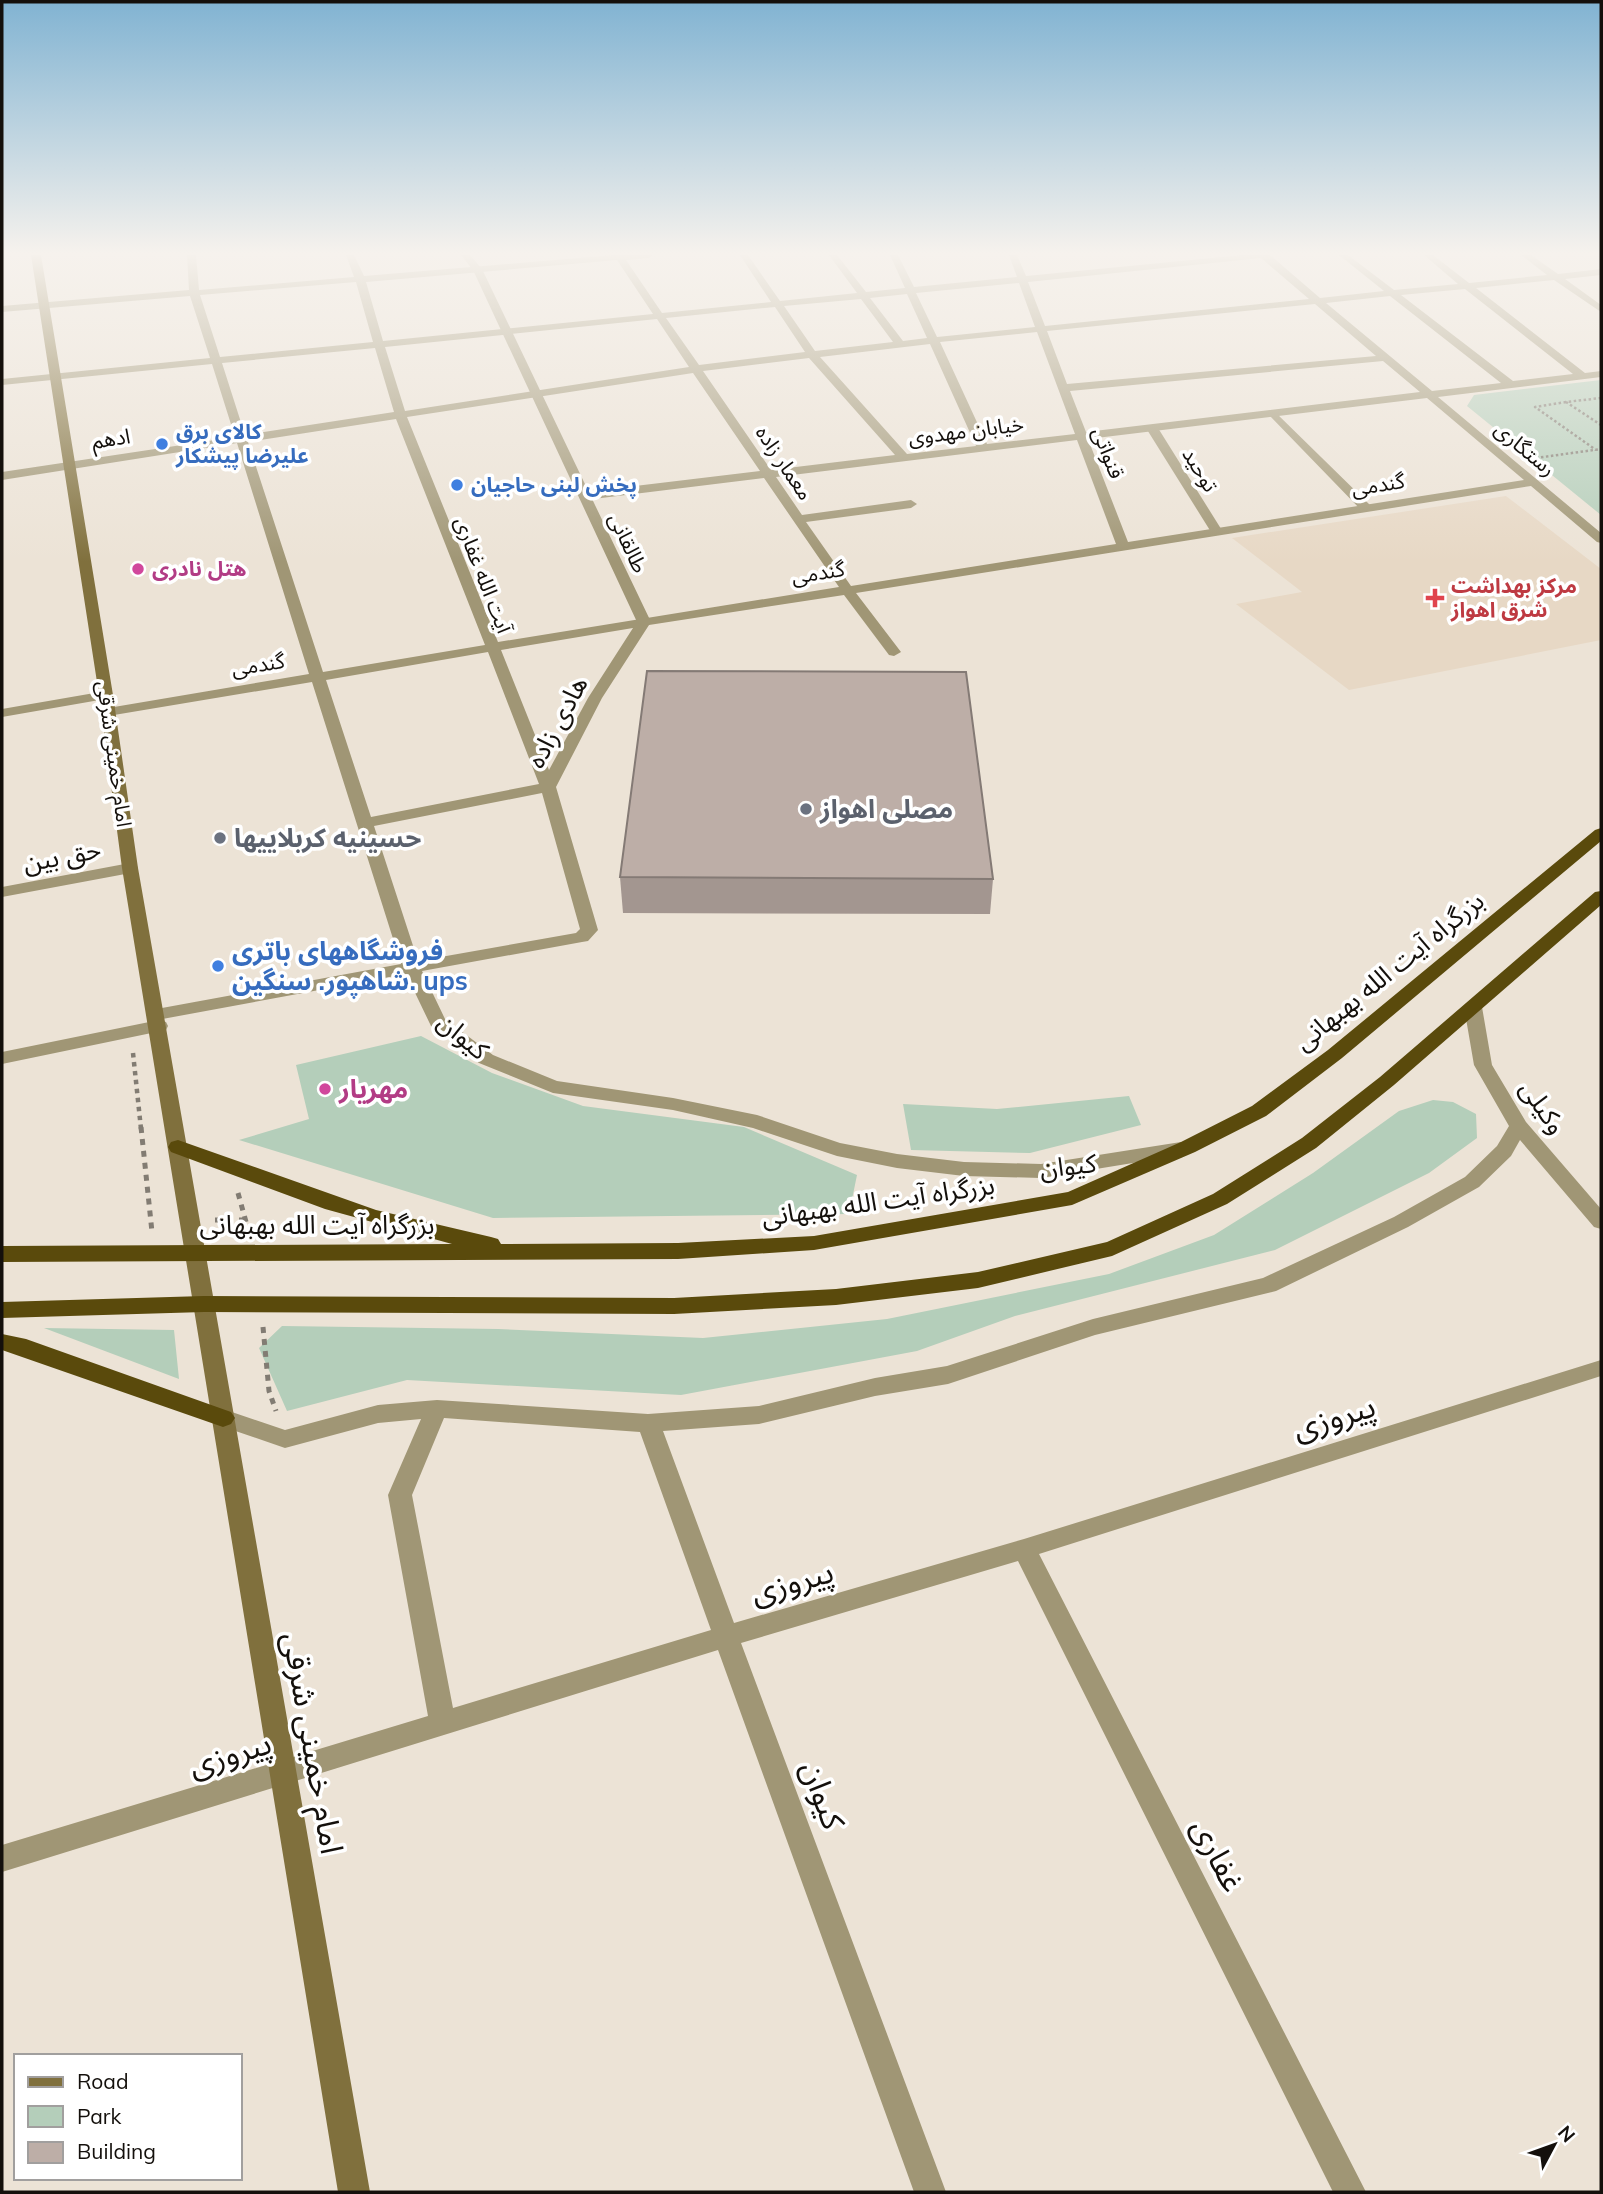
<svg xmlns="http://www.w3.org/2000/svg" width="1603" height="2194" font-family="Mulish,'Noto Sans Arabic',sans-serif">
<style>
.built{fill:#e7d8c5}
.green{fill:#b4ceba}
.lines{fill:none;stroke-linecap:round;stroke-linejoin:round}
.path-far2{stroke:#827c73;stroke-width:2.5;stroke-dasharray:2.5 2.5;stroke-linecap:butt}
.path-far1{stroke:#827c73;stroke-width:4.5;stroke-dasharray:4.5 4.5;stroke-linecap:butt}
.path{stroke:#827c73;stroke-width:5;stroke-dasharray:6 6;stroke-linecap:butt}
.service{fill:#a09675;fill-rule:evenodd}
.minor{fill:#a09675;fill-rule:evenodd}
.tertiary{fill:#a09675;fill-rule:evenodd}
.secondary{fill:#80703d;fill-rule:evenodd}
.trunk{fill:#5a4a0c;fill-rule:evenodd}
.wall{fill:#a39690}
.building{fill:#bdaea7;stroke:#847a75;stroke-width:2}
.shop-dot{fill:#3f7fe0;stroke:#fff;stroke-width:2.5}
.hotel-dot{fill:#d1479c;stroke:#fff;stroke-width:2.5}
.health-dot{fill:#e0444e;stroke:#fff;stroke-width:2.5}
.worship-dot{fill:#6b7280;stroke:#fff;stroke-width:2.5}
.labels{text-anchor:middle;stroke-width:7;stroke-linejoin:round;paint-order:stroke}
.far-street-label{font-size:21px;fill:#14100c;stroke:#fff}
.far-shop-label{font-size:21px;font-weight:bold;fill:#366cbe;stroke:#fff;text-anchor:start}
.far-hotel-label{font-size:21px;font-weight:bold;fill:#b23c85;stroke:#fff;text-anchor:start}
.far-health-label{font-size:21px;font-weight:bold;fill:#be3a42;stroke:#fff;text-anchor:start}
.street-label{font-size:26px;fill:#14100c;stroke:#fff}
.worship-label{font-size:26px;font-weight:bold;fill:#5b616d;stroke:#fff;text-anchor:start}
.shop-label{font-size:26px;font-weight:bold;fill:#366cbe;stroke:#fff;text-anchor:start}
.hotel-label{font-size:26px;font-weight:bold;fill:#b23c85;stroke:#fff;text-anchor:start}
.near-street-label{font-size:32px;fill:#14100c;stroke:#fff}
</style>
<rect width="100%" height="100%" fill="#ece3d6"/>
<path class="built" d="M1506,496l95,73v71l-252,50 -113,-86 66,-12 -70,-54z"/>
<path class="green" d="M1601,380v135l-134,-109 7,-11z
M421,1036l71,37 91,33 161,21 113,48 -8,39 -356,4 -254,-78 70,-21 -13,-54z
M1129,1096l12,29 -111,28 -119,-3 -8,-46 94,5z
M1433,1100l20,2 23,12 1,24 -48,35 -154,77 -260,66 -98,35 -236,44 -274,-15 -120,31 -28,-63 23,-22 216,3 205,9 184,-19 222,-45 105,-39 99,-62 86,-62z
M44,1328l130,2 5,49z"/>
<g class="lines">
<path class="path-far2" d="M1601,398l-35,4 35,23
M1566,402l-31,5 61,43
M1536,458l65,-9"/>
<path class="path-far1" d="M133,1053l8,76"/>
<path class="path" d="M141,1127l11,105
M238,1193l10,36
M215,1220h30
M263,1327l6,64 7,20"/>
<path class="service" d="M1273,410l97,95v6h-8l-93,-96v-4z
M1152,425l6,3 65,104 -2,3h-8l-2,-3 -65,-104z"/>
<path class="minor" d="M187,255h9l3,35 155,-13 -8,-22h8l10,21 250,-21h39l-4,3 -23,2 36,53 109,-11 -31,-47h8l32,46 77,-8 -28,-38h8l29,37 39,-4 -15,-33h8l16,32 103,-10 -8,-22h8l9,21 217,-21h27l50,43 64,-7 -45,-36h9l46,35 64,-6 -34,-29h9l36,28 78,-8 -26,-20h10l27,19 43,-5v6l-36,4 36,26v7l-47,-32 -78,8 109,85 16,-2v6l-163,20 163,136v10l-4,-1 -66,-56 -675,107 45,59 -7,4 -5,-1 -45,-60 -195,30 -47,73 -46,89 42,143 -10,11 -6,1 -160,29 23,48 48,36 64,26 116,17 84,17 83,28 57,11 67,8 77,2 140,-22 7,2 3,5 -3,5 -147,24 -77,-2 -67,-8 -60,-12 -84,-28 -80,-18 -120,-17 -74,-30 -48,-37 -25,-52 -249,46 -9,-6 3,-4 250,-46 -89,-282 -204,34 -7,-4 7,-4 201,-34 -72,-231 -235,37v-8l233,-35 -23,-73 -210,21v-6l208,-21 -20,-62 -188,16v-6l187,-16zM1261,258l48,41 -264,27 -17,-44zM617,260l36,54 -270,27 -17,-59zM356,282l17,60 -153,15 -20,-62zM1019,283l16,44 -98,10 -21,-44zM1465,289l108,85 -60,7 -112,-86zM907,294l20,44 -24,3 -33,-43zM1390,296l111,87 -69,8 -106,-88zM861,299l32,43 -78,9 -31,-45zM1315,304l61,52 -309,28 -20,-53zM775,307l30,45 -106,13 -33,-47zM657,319l32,48 -284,44 -20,-64zM1037,332l38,102 -88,10 -47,-102zM930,344l46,102 -69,8 -87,-97zM375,348l19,64 -149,23 -23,-72zM809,358l86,97 -124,15 -68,-99zM1383,361l37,31 -334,40 -16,-41zM693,373l67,98 -175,21 -6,4 6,4 179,-22 75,109 -341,55 -91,-225zM1427,398l97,82 -396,62 -40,-103zM396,419l89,226 -162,27 -75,-230zM1077,440l39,104 -265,42 -45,-64 105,-14 6,-4 -6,-4 -109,15 -26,-38zM633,628l-45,70 -39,72 -48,-120zM488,652l51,132 -168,33 -45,-137zM542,793l38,136 -4,4 -158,28 -44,-135z
M106,691l5,1 2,3 -2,3 -109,19v-8z
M130,863l6,1 2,4 -2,4 -134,25v-10z
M1473,1001l9,6 10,58 34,57 75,87v20l-7,-2 -74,-87 -9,16 -32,31 -71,40 -132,64 -181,44 -147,49 -73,12 -116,28 -96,7 71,192 290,-84 577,-179v16l-562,178 327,638h-33l-315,-631 -277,82 205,549h-32l-196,-542 -716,222v-27l426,-129 -40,-221 33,-76 -43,4 -93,25 -70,-24 -4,-6 4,-6 8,-3 62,21 93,-25 59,-5 211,14 111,-8 116,-28 72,-12 146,-47 170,-41 131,-61 71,-40 32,-31 12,-20 -35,-61 -10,-58zM444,1418l196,14 71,198 -258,78 -41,-213z
M159,1020l7,2 2,4 -2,4 -164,34v-12z"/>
<path class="tertiary" d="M461,255h9l12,14 169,353 -2,3 -5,1 -7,-4 -164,-352z"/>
<path class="secondary" d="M31,255h10l72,440 25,173 232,1324h-32l-216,-1324 -23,-173z"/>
<path class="trunk" d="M1601,828v13l-259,217 -76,58 -71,36 -123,53 -258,45 -136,9 -676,3v-16l450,-2 -127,-35 -154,-57 -3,-5 3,-5 7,-2 198,70 115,27 7,2 3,5 177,-1 136,-7 254,-44 113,-50 71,-36 76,-56 267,-220z
M1601,891v14l-207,180 -78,63 -89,56 -115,52 -134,32 -142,17 -162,9 -470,-2 -202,6v-16l202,-6 470,2 162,-9 142,-17 129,-30 106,-48 89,-56 78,-61 215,-185z
M2,1334l24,5 205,73 4,6 -4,6 -8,3 -221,-77z"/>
</g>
<path class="wall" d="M620,877l373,2 -3,35 -367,-1z"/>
<path class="building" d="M647,671l319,1 27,207 -373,-2z"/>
<linearGradient id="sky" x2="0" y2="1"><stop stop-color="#81b3d2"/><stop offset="0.45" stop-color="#f6f2ed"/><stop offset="1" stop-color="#f6f2ed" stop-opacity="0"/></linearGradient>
<rect width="1603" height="562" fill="url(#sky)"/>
<g class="shop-dot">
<circle cx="162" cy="444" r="7"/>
<circle cx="457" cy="485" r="7"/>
<circle cx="218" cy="966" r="7"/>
</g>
<g class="hotel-dot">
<circle cx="138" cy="569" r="7"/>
<circle cx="325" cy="1089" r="7"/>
</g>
<path class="health-dot" d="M1431.5 587.5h7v7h7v7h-7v7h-7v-7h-7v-7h7z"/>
<g class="worship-dot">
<circle cx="806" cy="809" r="7"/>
<circle cx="220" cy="838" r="7"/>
</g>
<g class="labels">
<g class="far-street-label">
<text transform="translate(966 431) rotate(-7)" y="7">خیابان مهدوی</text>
<text transform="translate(111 439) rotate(-9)" y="7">ادهم</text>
<text transform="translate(1525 449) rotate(40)" y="7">رستگاری</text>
<text transform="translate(1108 453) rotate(69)" y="7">قنواتی</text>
<text transform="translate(784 463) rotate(56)" y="7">معمار زاده</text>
<text transform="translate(1200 470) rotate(58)" y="7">توحید</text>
<text transform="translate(1378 485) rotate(-9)" y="7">گندمی</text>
<text transform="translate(628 543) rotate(65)" y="7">طالقانی</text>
<text transform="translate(818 573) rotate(-9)" y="7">گندمی</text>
<text transform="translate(483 575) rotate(69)" y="7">آیت الله غفاری</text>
<text transform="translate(258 665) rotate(-9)" y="7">گندمی</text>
<text transform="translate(114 754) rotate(82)" y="7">امام خمینی شرقی</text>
</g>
<g class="far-shop-label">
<text x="176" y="439">کالای برق<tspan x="176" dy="24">علیرضا پیشکار</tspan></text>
<text x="471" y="492">پخش لبنی حاجیان</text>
</g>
<g class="far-hotel-label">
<text x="152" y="576">هتل نادری</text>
</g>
<g class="far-health-label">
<text x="1451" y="593">مرکز بهداشت<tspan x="1451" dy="24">شرق اهواز</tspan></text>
</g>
<g class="street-label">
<text transform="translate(557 722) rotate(-62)" y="9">هادی زاده</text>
<text transform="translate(62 856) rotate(-11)" y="9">حق بین</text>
<text transform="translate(1389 971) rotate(-39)" y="9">بزرگراه آیت الله بهبهانی</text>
<text transform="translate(463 1036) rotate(40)" y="9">کیوان</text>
<text transform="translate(1543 1107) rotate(55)" y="9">وکیلی</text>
<text transform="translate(1068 1166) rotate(-6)" y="9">کیوان</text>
<text transform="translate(878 1201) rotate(-8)" y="9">بزرگراه آیت الله بهبهانی</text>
<text x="317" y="1234">بزرگراه آیت الله بهبهانی</text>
</g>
<g class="worship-label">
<text x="820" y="818">مصلی اهواز</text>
<text x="234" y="847">حسینیه کربلاییها</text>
</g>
<g class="shop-label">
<text x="232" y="960">فروشگاههای باتری<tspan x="232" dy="30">شاهپور. سنگین. ups</tspan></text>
</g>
<g class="hotel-label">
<text x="339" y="1098">مهریار</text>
</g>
<g class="near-street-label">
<text transform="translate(1334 1417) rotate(-17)" y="11">پیروزی</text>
<text transform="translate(792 1582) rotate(-16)" y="11">پیروزی</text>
<text transform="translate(313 1743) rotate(80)" y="11">امام خمینی شرقی</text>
<text transform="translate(230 1754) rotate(-17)" y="11">پیروزی</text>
<text transform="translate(823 1795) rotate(70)" y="11">کیوان</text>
<text transform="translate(1218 1855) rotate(63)" y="11">غفاری</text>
</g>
</g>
<rect width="1603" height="2194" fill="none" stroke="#14100c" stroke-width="7"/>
<rect x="14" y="2054" width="228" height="126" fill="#ffffff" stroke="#a19f9e" stroke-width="2"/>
<rect x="28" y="2077" width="35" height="10" fill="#80703d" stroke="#a19f9e" stroke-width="2"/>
<text x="77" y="2089" font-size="21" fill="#14100c">Road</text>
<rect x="28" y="2106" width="35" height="21" fill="#b4ceba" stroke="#a19f9e" stroke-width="2"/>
<text x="77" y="2124" font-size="21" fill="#14100c">Park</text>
<rect x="28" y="2142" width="35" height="21" fill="#bdaea7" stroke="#a19f9e" stroke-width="2"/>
<text x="77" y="2159" font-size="21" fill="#14100c">Building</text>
<g transform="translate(1554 2145) rotate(49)" stroke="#ffffff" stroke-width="5" paint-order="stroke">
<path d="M0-5L12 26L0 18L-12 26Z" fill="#14100c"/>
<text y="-10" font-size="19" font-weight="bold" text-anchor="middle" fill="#14100c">N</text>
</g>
</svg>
